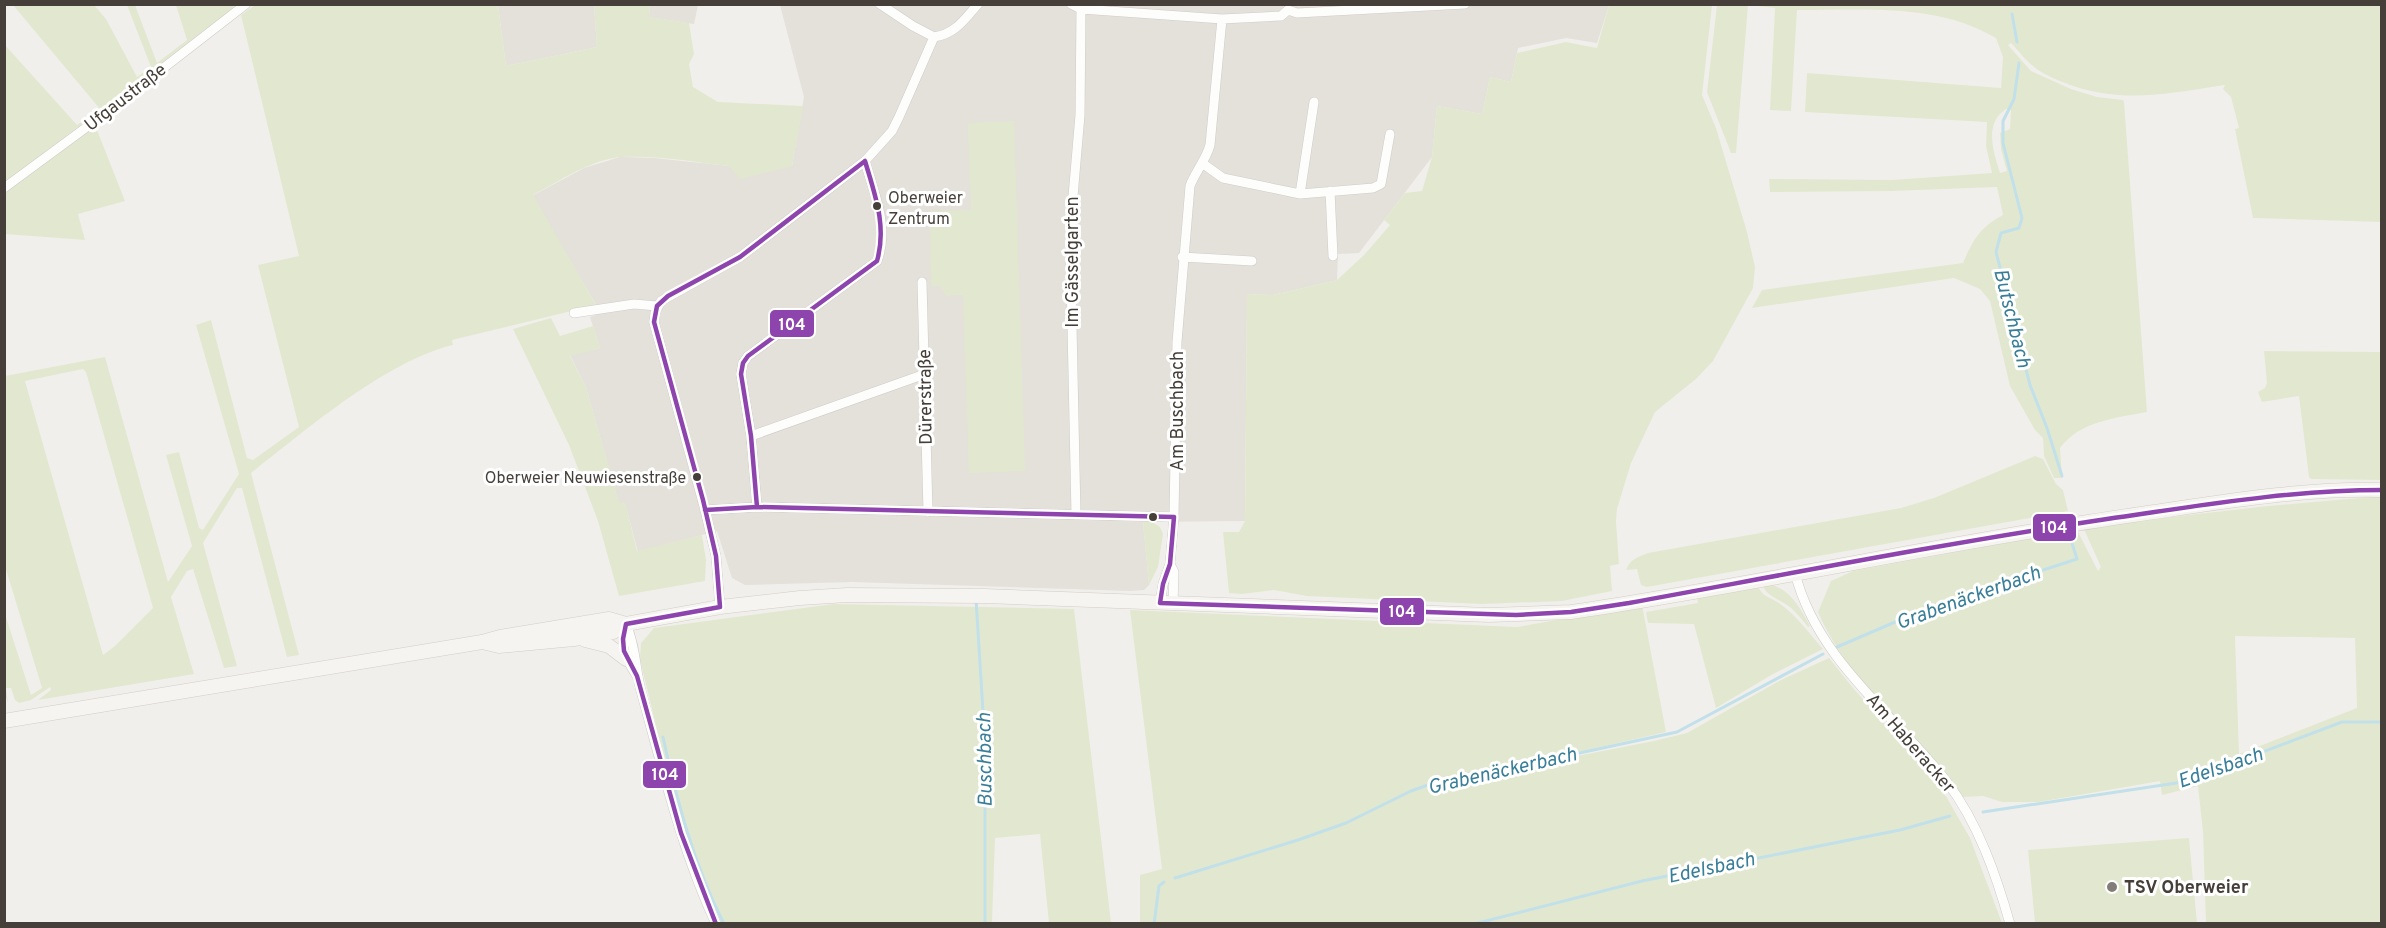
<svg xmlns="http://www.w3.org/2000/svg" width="2386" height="928" font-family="Overpass,sans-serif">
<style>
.residential{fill:#e4e0da}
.green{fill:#e2e8cf;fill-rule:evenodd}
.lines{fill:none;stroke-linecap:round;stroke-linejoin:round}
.stream{stroke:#c1e0ea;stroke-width:3}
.street-casing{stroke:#cfccca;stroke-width:10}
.secondary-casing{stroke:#d2cdc7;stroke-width:15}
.street{stroke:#fdfdfc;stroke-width:9}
.secondary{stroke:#f6f4f0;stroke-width:14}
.bus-1-casing{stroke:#fff;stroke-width:9}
.bus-1{stroke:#8e44ad;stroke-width:4.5}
.bus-dot{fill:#463f39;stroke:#fff;stroke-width:2}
.poi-dot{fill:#827d78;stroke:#fff;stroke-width:2}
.labels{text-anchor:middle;stroke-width:6;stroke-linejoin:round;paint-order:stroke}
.bus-label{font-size:16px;fill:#463f39;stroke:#fff;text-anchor:start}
.street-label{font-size:18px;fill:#463f39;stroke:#fff}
.poi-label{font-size:18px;font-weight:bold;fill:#463f39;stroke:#fff;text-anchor:start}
.water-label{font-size:20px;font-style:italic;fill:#397e98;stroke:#fff}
.line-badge{stroke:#fff;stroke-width:2}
.badge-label{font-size:16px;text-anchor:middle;font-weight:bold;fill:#fff}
</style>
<rect width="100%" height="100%" fill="#f1efec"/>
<path class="residential" d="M498,5h96l3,42 -91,19z
M650,5h48l-4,19 -45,-7z
M780,5h829l-12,38 -31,-5 -48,10 -7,34 -21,-5 -8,37 -45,-8 -5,51 -73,96 -21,1 -1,26 -64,15 -26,-1 -2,227 -102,1 6,63 -5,5 -14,1 -278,-9 -107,3 -13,-7 -15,-47 -79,21 -13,-49 -6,1 -33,-117 -16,-32 30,-7 -10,-31 11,-4 -69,-117 52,-28 36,-11 34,1 75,8h63l12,-69z"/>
<path class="green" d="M13,5h81l12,14 31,58 14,-10 -24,-62h8l22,58 30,-23 -11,-35h58l-2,4 -227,174v-138l72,80 23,-16z
M255,5h243l8,61 91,-19 -3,-42h56l-1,12 40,6 5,31 -5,10 4,23 25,15 85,4 -11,60 -52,13 -11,-13c-35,-4 -72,-11 -107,-9 -31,2 -62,24 -89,38l63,110 -144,35 1,5c-67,16 -147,85 -202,128l48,182 -12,2 -45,-169h-5l-34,55 34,123 -13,2 -31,-99 -6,2 -16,26 23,77 -156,26 13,-10 -1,-3 -19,13 -12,3 -4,-3 -4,-12h-5l2,15 -4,-11v-81l27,84 11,-7 -37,-122v-190l100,-19 63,225 24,-36 -26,-91 13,-3 20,76 4,2 36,-56 -43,-149 15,-5 36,138 6,2 46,-33 -41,-162 41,-9 -58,-241zM83,369l3,3 67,236 -38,38 -12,9 -78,-274z
M1609,5h103l-10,90 14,33 31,104 8,35 -2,21 -40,73 -17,18 -41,33 -24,51 -14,46 -1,12 3,43 -9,2 2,25 -50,10 -80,3 -175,-8 -33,-6 -32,4 -13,-1 -6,-61h16l6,-11 2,-227 26,1 64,-15 27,-25 26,-30 -6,-5 21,-27 17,-2 10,-34 5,-51 45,8 8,-37 21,5 6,-29 49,-11 31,6z
M1717,5h31l-12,148h-5l-24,-61z
M1749,5h632v217l-128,-4 -18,-89 4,-1 -8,-31 -8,-8 2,-4c-55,8 -100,19 -155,0 -12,-5 -27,-10 -37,-19 -8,-6 -15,-16 -22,-23l-3,2 23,26 40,18 26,8 26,3 1,2 23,310c-31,6 -67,9 -87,36l2,30h-8l-10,-22 -1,-18 -8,-8 -25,-44 -20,-85 -10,-12 -26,-11 -202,30 10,-18 201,-27c10,-23 17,-36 40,-48l-6,-28 -105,4 -122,1 -1,-13 123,1 100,-7 -6,-27 1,-24 -182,-10 2,-39 194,15 2,-31 -7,-19c-59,-35 -132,-28 -199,-28l-6,101 -21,-1 5,-102zM2006,109l5,1 -1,19 -10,4 1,16 6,22 -7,2c-7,-22 -16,-50 6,-64z
M1014,121l11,350 -56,2 -6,-178 -17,1 -6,-10h-9l-1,-75 41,-1 -3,-87z
M95,125l30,76 -47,13 7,26 -80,-6 -1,-42z
M551,318l9,18 33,-10 7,22 -30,8 16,31 33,116 6,-1 12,49 65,-16 4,25 -1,21 -86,15 -21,-75 -29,-76 -56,-116z
M2264,351l117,1v128l-70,-1 -2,-2 -10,-81 -37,6 -4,-10 7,-4 2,-5z
M2035,456l8,3 13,25 7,6 5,21 -421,76 -6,-2 -4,-16 -11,1c4,-11 12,-13 22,-17l253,-45 33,-10z
M2381,496v427h-175l-3,-91 -5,-46 -36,9 -2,-14 -121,21h-37l-19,-6 -20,1c-46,-62 -114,-113 -145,-185l13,-31 22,-10 224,-41 21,41 3,-4 -18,-40 185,-21zM2235,636l120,2 2,70 -118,46z
M1143,522h9l8,5 3,7 -5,33 -9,18z
M1758,584c2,12 12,13 21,19 17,12 30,30 44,46l-50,25 -57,34 -22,-84 -46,-1 -2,-11 52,-9 -1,-7z
M1762,584c25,-1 38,23 48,42l-2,1c-5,-6 -10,-13 -17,-19 -9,-8 -26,-12 -29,-24z
M834,604l240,5 37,314h-62l-9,-89 -45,4 -3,85h-272l-42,-107 -35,-144 -3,-14 1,-15 13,-15z
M1642,605l24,127 -192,44 180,-35 33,-8 94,-53 48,-22 24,30 78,88 16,22 23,40 32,85h-862v-48l22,-6 -32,-259 387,17z
M2189,838l8,85h-162l-7,-73z"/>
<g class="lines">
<path class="stream" d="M2012,14l5,28
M2019,63l-5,36 -11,22v22l19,75 -3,10 -18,5 -5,19 34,133 17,43 15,48
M976,599l9,145v180
M1837,647l93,-40 147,-48 -7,-22
M663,737c14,64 31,128 61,187
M1983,812l200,-30 159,-60h40
M1175,878l123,-38 48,-17 65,-32 28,-10 62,-15 60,-9 116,-25 146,-78
M1154,924l5,-38 5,-4
M1474,924l168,-43 258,-51 50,-14"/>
<g class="street-casing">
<path id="street" d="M880,4l33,22 21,11
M1071,4l10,5 141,10 59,-3 7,-6 9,3 168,-9
M934,37c21,-3 30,-17 44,-33
M1202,163l21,15 77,16 73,-6 8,-4 9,-50
M4,188l95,-70 147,-114
M1330,191l3,65
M1300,194l14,-92
M1182,257l70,4
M922,282l6,230
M574,313l60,-9 23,2
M751,436l174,-62
M757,507l-6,-71 -10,-62 2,-11 5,-7 129,-95c13,-34 -3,-67 -12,-100
M705,510l52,-3 417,10
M1076,515l-6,-284 10,-116 1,-106
M1170,564l4,8 -1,32
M1795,573c22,87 99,141 152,209 31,41 49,92 63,142
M1160,603l3,-19 7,-20 4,-47 3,-175 13,-156c5,-14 16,-26 20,-41l12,-126
M720,607l-4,-51 -11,-46 -51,-188 1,-9 6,-12 79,-44 125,-96 27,-30 7,-14 35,-80
M626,624c10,23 9,43 15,67 22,79 40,158 75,233
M626,624c-7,23 -2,32 11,52"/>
</g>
<g class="secondary-casing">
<path id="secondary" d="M585,640l24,6 17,13
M482,642l17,4 75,-7 39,-7 13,-8 94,-17 80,-9 47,-3 137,1 505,19 82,-3c189,-28 375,-70 563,-97 82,-12 165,-27 248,-25
M4,721l478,-79 18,-5 109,-18 17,5"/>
</g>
<use href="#street" class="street"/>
<use href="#secondary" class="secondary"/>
<g class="bus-1-casing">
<path id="bus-1" d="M757,507l-6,-71 -10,-62 2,-11 5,-7 129,-95c10,-35 -2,-66 -12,-100
M705,510l52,-3 417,10
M1174,517l-4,47 -7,20 -3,19 356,12 55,-3 58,-9c159,-29 318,-60 478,-84 91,-13 182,-29 275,-29
M720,607l-4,-51 -13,-56 -49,-178 3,-16 11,-10 72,-39 125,-96
M626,624l-3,15 1,12 13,25 44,157 35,91
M626,624l94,-17"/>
</g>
<use href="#bus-1" class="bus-1"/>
</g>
<g class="bus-dot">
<circle cx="877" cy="206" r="5"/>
<circle cx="697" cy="477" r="5"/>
<circle cx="1153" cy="517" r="5"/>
</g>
<circle class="poi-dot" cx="2112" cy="887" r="6"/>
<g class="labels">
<g class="bus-label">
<text x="888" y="203">Oberweier<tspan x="888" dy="21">Zentrum</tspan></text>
<text x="686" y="483" text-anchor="end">Oberweier Neuwiesenstraße</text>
</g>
<g class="street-label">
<text transform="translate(125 97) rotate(-38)" y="6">Ufgaustraße</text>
<text transform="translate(1072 262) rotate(-90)" y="6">Im Gässelgarten</text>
<text transform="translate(925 397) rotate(-91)" y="6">Dürerstraße</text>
<text transform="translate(1177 411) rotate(-90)" y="6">Am Buschbach</text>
<text transform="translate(1911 743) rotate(49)" y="6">Am Haberacker</text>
</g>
<g class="poi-label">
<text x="2124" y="893">TSV Oberweier</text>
</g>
<g class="water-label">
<text transform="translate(2013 318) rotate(76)" y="7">Butschbach</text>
<text transform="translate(1968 597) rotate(-20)" y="7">Grabenäckerbach</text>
<text transform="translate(984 760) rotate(-91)" y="7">Buschbach</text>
<text transform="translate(2220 767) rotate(-19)" y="7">Edelsbach</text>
<text transform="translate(1502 770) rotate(-13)" y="7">Grabenäckerbach</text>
<text transform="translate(1711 867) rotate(-12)" y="7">Edelsbach</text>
</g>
</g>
<g class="line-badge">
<rect x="769" y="309" width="46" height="29" rx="6" fill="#8e44ad"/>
<rect x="2032" y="513" width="45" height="29" rx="6" fill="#8e44ad"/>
<rect x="1379" y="597" width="46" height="29" rx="6" fill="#8e44ad"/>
<rect x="642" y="760" width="45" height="29" rx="6" fill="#8e44ad"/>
</g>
<g class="badge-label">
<text x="792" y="330">104</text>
<text x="2054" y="533">104</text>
<text x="1402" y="617">104</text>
<text x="665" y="780">104</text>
</g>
<rect width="2386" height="928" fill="none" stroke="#463f39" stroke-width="12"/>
</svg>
